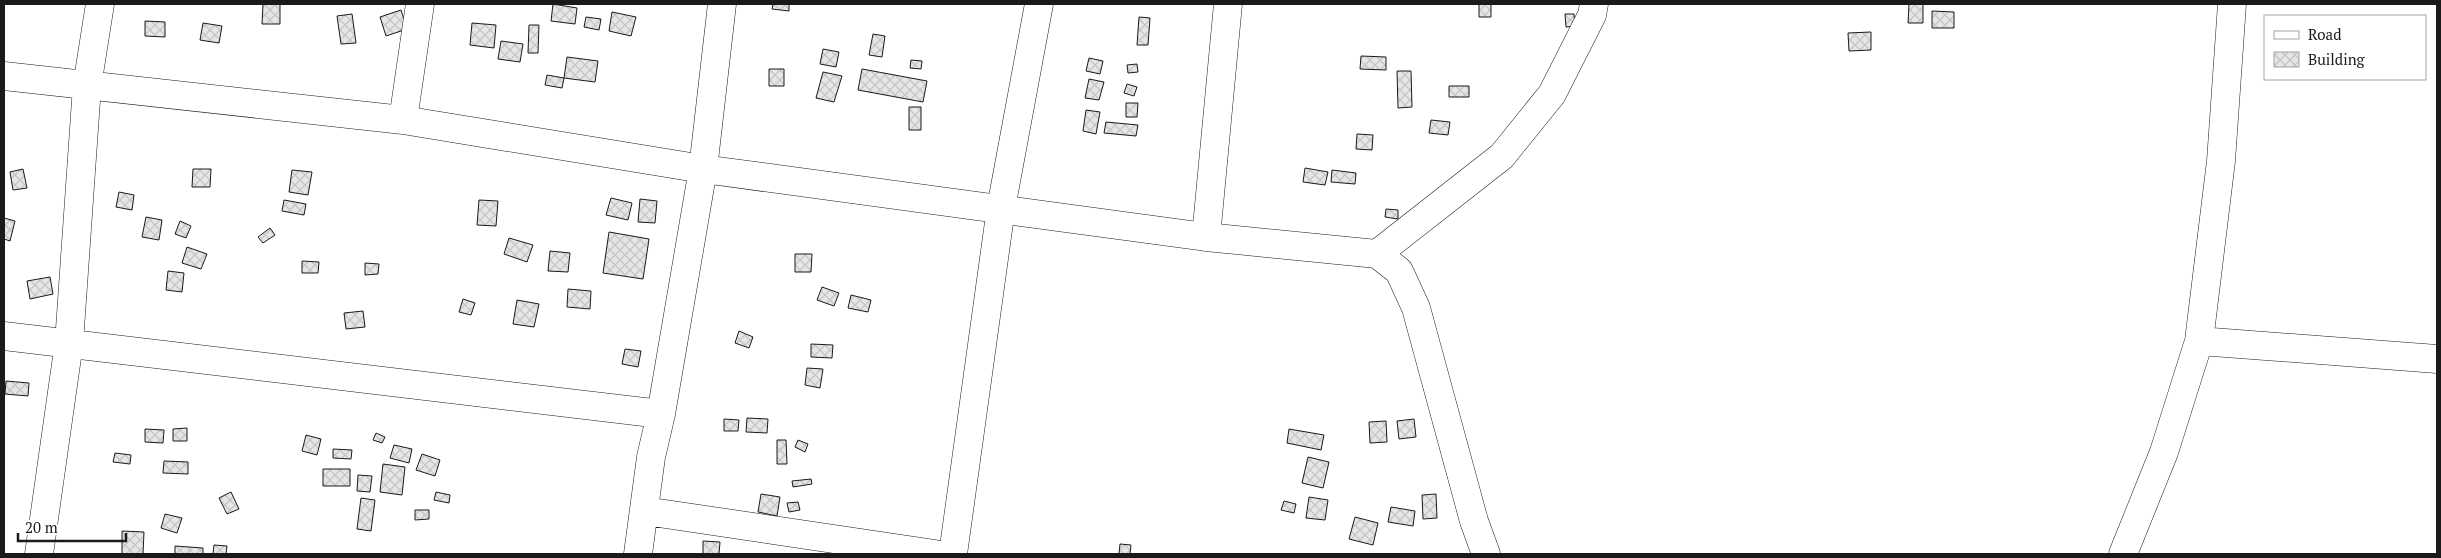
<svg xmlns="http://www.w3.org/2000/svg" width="2441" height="558" font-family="'PT Serif',serif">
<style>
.building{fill:url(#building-cross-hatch);stroke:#1a1a1a}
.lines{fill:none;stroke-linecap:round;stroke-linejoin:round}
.minor-casing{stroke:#1a1a1a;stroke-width:29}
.minor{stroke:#fff;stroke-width:28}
</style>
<defs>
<pattern id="building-cross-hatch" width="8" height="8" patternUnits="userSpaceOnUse" patternTransform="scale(1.25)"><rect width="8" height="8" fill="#e6e6e6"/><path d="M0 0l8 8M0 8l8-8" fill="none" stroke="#c5c5c5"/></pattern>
</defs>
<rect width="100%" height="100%" fill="#fff"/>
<path class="building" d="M263,4h17v20h-18z
M553,4l24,4 -2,16 -24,-3z
M773,4h16v7l-17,-2z
M1479,4h12v13h-12z
M1909,4h14v19h-15z
M401,10l6,19 -21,7 -6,-19z
M1932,11l22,1v16h-22z
M612,12l24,5 -5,19 -22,-5z
M352,14l4,29 -15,1 -4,-28z
M1565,14h9l1,12 -9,1z
M586,17l15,2 -2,11 -15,-3z
M1139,17l11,1 -2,27h-11z
M145,21l20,1v15l-20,-1z
M203,23l19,3 -3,17 -19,-3z
M472,23l24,2 -2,23 -24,-3z
M529,25h10l-1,28h-10z
M1871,32v18l-22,1 -1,-18z
M873,34l12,2 -3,21 -13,-2z
M501,41l22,3 -3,18 -22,-3z
M823,49l16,3 -3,15 -16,-3z
M1361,56l25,1v13l-26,-1z
M567,57l31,4 -3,21 -31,-4z
M1089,58l14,3 -3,13 -14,-3z
M911,60l11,1 -1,8 -11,-1z
M1137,64l1,8 -10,1 -1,-8z
M769,69h15v17h-15z
M862,69l65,12 -4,21 -65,-12z
M1397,71h14l1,36 -14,1z
M823,72l19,4 -8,26 -18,-4z
M547,75l17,3 -2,10 -17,-3z
M1089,79l15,3 -5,18 -14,-2z
M1127,84l10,3 -3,9 -10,-3z
M1449,86h20v11h-20z
M1126,103h12l-1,14h-11z
M909,107h12v23h-12z
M1086,110l14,2 -4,22 -13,-3z
M1431,120l19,2 -2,13 -19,-2z
M1106,122l32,3 -2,11 -32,-3z
M1357,134l16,1 -1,15 -16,-1z
M1305,168l23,4 -3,13 -22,-3z
M23,169l4,19 -14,2 -3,-18z
M193,169h18l-1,18h-18z
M292,170l20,2 -4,23 -19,-3z
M1332,170l24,3 -1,11 -24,-2z
M119,192l15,3 -2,15 -16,-3z
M611,198l21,5 -4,17 -22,-5z
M640,199l17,2 -2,22 -17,-1z
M284,200l22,4 -2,11 -22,-4z
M479,200l19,1 -2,25 -19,-1z
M1386,209l12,1v9l-13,-2z
M146,217l16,3 -3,20 -17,-3z
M4,218l11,3 -5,20 -6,-2z
M180,221l11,5 -5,12 -11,-4z
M270,228l5,7 -12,8 -5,-6z
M609,232l40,7 -6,40 -40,-6z
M509,238l24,7 -6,17 -23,-8z
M187,247l20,7 -6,15 -19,-6z
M550,251l20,2 -2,19 -20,-1z
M795,254h17l-1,18h-16z
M302,261l17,1 -1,11h-16z
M365,263l14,1 -1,10 -13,1z
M168,271l16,2 -2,19 -16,-2z
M50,277l3,17 -23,5 -3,-18z
M822,287l17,6 -5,13 -17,-6z
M568,289l23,2 -1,18 -23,-2z
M851,295l20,5 -3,12 -20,-4z
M463,299l12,4 -4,12 -12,-3z
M517,300l22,4 -5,23 -21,-3z
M363,311l2,16 -19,2 -2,-16z
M739,331l14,6 -4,11 -14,-5z
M811,344l22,1 -1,13 -21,-1z
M625,349l16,2 -3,16 -16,-3z
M807,368l16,1 -3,19 -15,-3z
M6,381l23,2 -1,13 -23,-2z
M747,418l21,1 -1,14 -21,-1z
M724,419l15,1 -1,11h-14z
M1414,419l2,18 -17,2 -2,-18z
M1386,421l1,21 -17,1 -1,-21z
M187,428v13h-14v-12z
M145,429l19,1 -1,13 -18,-1z
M1289,429l35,6 -3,15 -34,-7z
M376,433l9,4 -3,6 -9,-3z
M306,435l15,4 -4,16 -15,-4z
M777,440h9l1,24h-10z
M798,440l10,4 -3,8 -10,-5z
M394,445l18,4 -3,14 -19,-5z
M333,449l19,1 -1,9 -18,-1z
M115,453l16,2 -1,9 -17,-2z
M422,454l18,6 -5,16 -19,-6z
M1308,457l21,5 -6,26 -21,-5z
M164,461l24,1v12l-25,-1z
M383,464l22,3 -3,28 -22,-3z
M323,469h27v17h-27z
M358,475l14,1 -2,16 -13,-1z
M811,479l1,5 -19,3 -1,-6z
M231,492l8,17 -12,5 -8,-16z
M436,492l14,3 -1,8 -15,-3z
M761,494l19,3 -3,19 -19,-4z
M1436,494l1,24 -14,1 -1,-24z
M1309,497l19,3 -3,20 -19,-2z
M361,498l14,2 -4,31 -14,-2z
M1284,501l12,3 -2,9 -13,-3z
M798,502l2,8 -11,2 -2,-9z
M1391,507l24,4 -2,15 -25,-4z
M415,510h14v9l-14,1z
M165,514l17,4 -5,15 -16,-5z
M1355,517l23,6 -5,22 -24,-6z
M122,531l22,1 -1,22h-21z
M703,541l17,1 -1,12h-16z
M1120,544l11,1 -1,9h-11z
M214,545l13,1 -1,8h-13z
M175,546l28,2v6h-28z"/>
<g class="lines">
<g class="minor-casing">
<path id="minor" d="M4,76l399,44 300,49 503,68 171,17 22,17 17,37 58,213 12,33
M403,120l17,-116
M1206,237l22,-233
M1377,254l125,-98 50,-62 40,-79 2,-11
M4,336l657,78
M2199,341l238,18
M645,511l290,43
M39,554l30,-211 18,-257 13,-82
M638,554l13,-97 10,-43 42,-245 19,-165
M953,554l48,-346 38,-204
M2123,554l41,-102 35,-111 22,-180 11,-157"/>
</g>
<use href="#minor" class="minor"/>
</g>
<rect width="2441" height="558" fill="none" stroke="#1a1a1a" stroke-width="10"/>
<rect x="2264" y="15" width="162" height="65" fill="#ffffff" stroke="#a3a3a3"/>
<rect x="2274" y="31" width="25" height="8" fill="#ffffff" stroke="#a3a3a3"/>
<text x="2308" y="40" font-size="15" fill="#1a1a1a">Road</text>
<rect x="2274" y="52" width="25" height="15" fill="url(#building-cross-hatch)" stroke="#a3a3a3"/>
<text x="2308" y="65" font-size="15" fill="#1a1a1a">Building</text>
<path d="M18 533v8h108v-8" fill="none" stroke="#1a1a1a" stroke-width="2.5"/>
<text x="25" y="533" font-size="15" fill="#1a1a1a" stroke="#ffffff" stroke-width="4" paint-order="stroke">20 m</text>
</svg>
